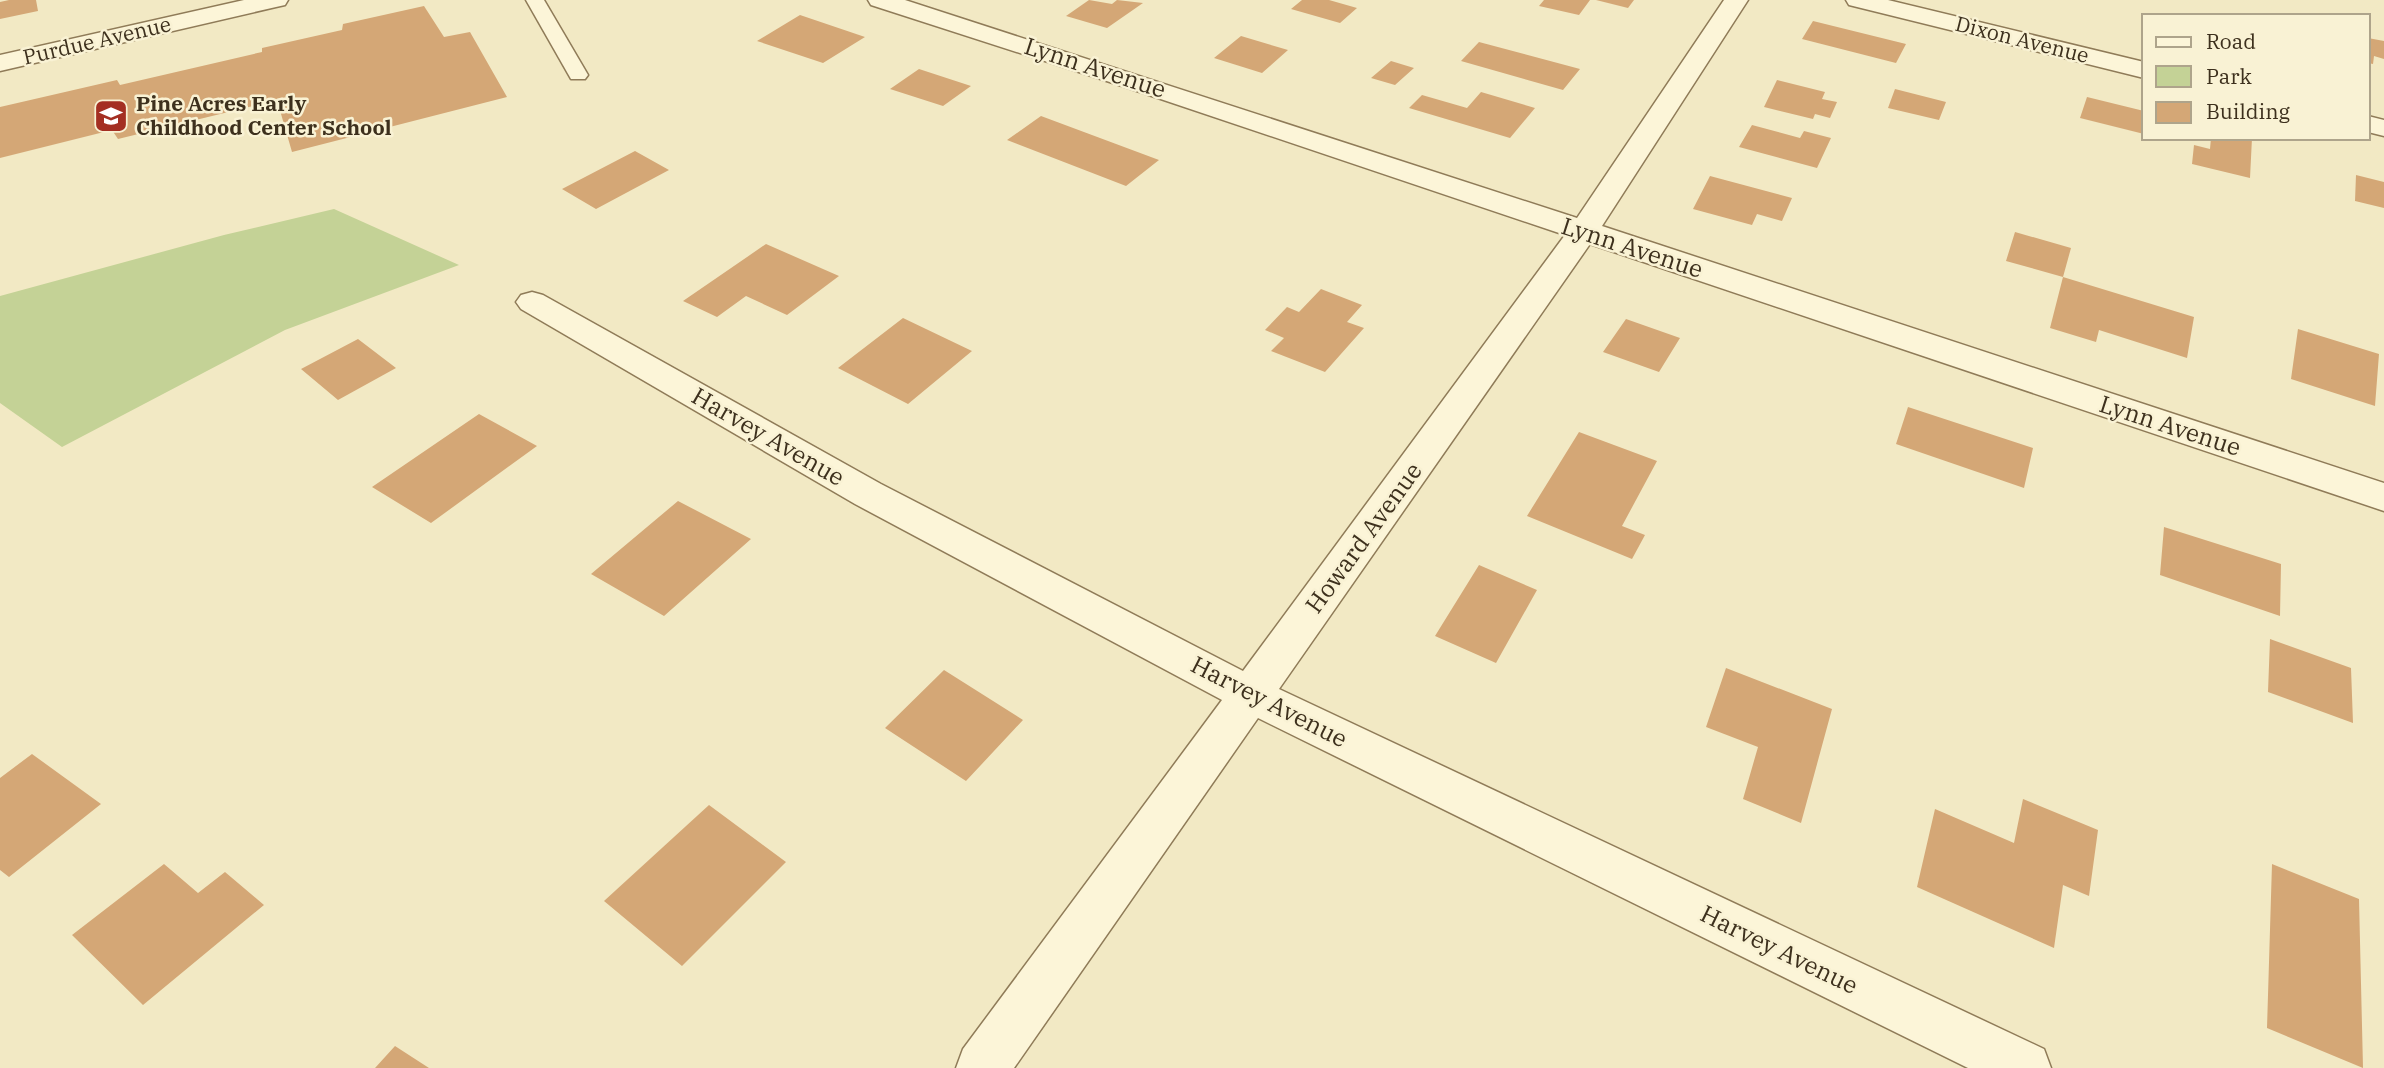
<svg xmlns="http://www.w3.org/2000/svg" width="2384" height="1068" font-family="'IBM Plex Serif',serif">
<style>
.green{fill:#c4d296}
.building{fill:#d4a776}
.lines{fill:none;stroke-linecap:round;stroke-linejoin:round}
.service-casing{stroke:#8f7b58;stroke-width:3}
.minor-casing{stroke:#8f7b58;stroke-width:3}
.service{fill:#fcf5d8;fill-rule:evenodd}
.minor{fill:#fcf5d8;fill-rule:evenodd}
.labels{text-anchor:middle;stroke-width:5;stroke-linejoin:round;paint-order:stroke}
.far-street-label{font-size:21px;fill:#3d301d;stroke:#f9f2d4}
.far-poi-label{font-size:21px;font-weight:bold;fill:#3d301d;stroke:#f9f2d4;text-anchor:start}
.street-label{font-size:24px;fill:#3d301d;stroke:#f9f2d4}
</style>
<rect width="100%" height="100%" fill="#f2e9c4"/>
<path class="green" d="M334,209l125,56 -174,65 -223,117 -62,-44v-107l224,-61z"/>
<path class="building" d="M9,0h27l2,11 -38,8v-17z
M1089,0l23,4 5,-4 26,3 -36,25 -41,-12z
M1302,0h27l28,8 -17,15 -49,-14z
M1544,0h46l-11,15 -40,-9z
M1596,0h38l-6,8z
M424,6l20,31 26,-5 37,65 -215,55 -15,-52 -159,39 -6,-9 -112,28v-51l117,-27 3,5 142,-33v-4l80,-18 1,-6z
M800,15l65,22 -42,26 -66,-22z
M1813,21l93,23 -10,19 -94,-24z
M1241,36l47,14 -26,23 -48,-15z
M2368,38l16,3v18l-10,-3 -1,8 -5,-1z
M1479,42l101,27 -17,21 -102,-29z
M1391,61l23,7 -19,17 -24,-7z
M919,69l52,17 -28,20 -53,-17z
M1777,80l48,12 -3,7 15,3 -7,16 -15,-4 -2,5 -49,-12z
M1895,89l51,13 -7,18 -51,-12z
M1481,92l54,16 -25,30 -101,-30 13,-13 45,13z
M2087,97l57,14v23l-64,-16z
M1041,116l118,44 -33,26 -119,-46z
M1752,125l48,13 4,-7 27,7 -14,30 -78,-21z
M2211,138h41l-2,40 -58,-14 2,-19 16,4z
M635,151l34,19 -73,39 -34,-20z
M2356,175l28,7v26l-29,-7z
M1710,176l82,22 -10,23 -25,-7 -5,11 -59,-16z
M2015,232l56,16 -8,29 -57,-16z
M766,244l73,32 -52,39 -41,-19 -29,21 -34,-16z
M2063,277l131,40 -7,41 -88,-28 -3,12 -46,-14z
M1321,289l41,16 -15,17 17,6 -39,44 -54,-21 13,-13 -19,-8 22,-23 12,5z
M903,318l69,33 -64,53 -70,-36z
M1626,319l54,19 -21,34 -56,-20z
M2298,329l81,25 -4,52 -84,-27z
M358,339l38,29 -58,32 -37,-31z
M1908,407l125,41 -9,40 -128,-44z
M479,414l58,32 -106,77 -59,-36z
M1579,432l78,29 -35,65 23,9 -13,24 -105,-43z
M678,501l73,38 -87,77 -73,-42z
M2164,527l117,37 -1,52 -120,-41z
M1479,565l58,25 -41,73 -61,-27z
M2270,639l81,29 2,55 -85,-31z
M1726,668l106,41 -31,114 -58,-24 15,-52 -52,-20z
M944,670l79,50 -57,61 -81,-53z
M32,754l69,50 -92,73 -9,-7v-92z
M2023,799l75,31 -9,66 -26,-11 -9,63 -137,-61 18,-78 79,34z
M709,805l77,57 -104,104 -78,-65z
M164,864l34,29 27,-21 39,33 -121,100 -71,-70z
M2272,864l87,35 4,169 -96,-40z
M395,1046l34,22h-54z"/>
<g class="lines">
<g class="service-casing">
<path id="service" d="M526,0h18l44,75 -3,4h-14z"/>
</g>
<g class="minor-casing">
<path id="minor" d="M244,0h44l-3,5 -9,2 -276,64v-16z
M868,0h37l672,218 147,-218h24l-146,226 782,257v28l-794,-267 -311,445 765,360 7,19h-83l-710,-350 -244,350h-58l7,-19 259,-349 -367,-196 -334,-195 -5,-7 5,-7 11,-3 11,3 338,189 362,187 322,-436 -446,-150 -248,-80z
M1846,0h42l256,62v16l-295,-73z
M2368,116l16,4v16l-16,-4z"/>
</g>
<use href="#service" class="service"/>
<use href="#minor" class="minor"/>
</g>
<defs>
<g id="school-square" transform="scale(1.75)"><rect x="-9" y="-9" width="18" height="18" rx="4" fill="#a42f22" stroke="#f9f2d4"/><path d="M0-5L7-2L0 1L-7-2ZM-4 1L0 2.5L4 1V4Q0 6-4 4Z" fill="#fff"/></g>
</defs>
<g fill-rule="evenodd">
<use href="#school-square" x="111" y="116"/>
</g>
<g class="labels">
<g class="far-street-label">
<text transform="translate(2022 40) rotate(14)" y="7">Dixon Avenue</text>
<text transform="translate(97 41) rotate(-13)" y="7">Purdue Avenue</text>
</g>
<g class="far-poi-label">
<text x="136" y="111">Pine Acres Early<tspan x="136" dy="24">Childhood Center School</tspan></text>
</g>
<g class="street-label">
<text transform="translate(1095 68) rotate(18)" y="8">Lynn Avenue</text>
<text transform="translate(1632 248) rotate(18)" y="8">Lynn Avenue</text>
<text transform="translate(2170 426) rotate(18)" y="8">Lynn Avenue</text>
<text transform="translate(768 437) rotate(30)" y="8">Harvey Avenue</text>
<text transform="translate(1364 538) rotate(-54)" y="8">Howard Avenue</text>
<text transform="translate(1269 702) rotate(27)" y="8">Harvey Avenue</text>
<text transform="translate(1779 950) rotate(26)" y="8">Harvey Avenue</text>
</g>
</g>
<rect x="2142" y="14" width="228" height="126" fill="#f9f2d4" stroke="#aea48b" stroke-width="2"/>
<rect x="2156" y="37" width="35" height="10" fill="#fcf5d8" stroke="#aea48b" stroke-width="2"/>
<text x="2206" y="49" font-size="21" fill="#3d301d">Road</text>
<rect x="2156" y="66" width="35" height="21" fill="#c4d296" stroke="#aea48b" stroke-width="2"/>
<text x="2206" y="84" font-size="21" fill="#3d301d">Park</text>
<rect x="2156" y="102" width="35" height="21" fill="#d4a776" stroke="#aea48b" stroke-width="2"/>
<text x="2206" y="119" font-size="21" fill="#3d301d">Building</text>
</svg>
